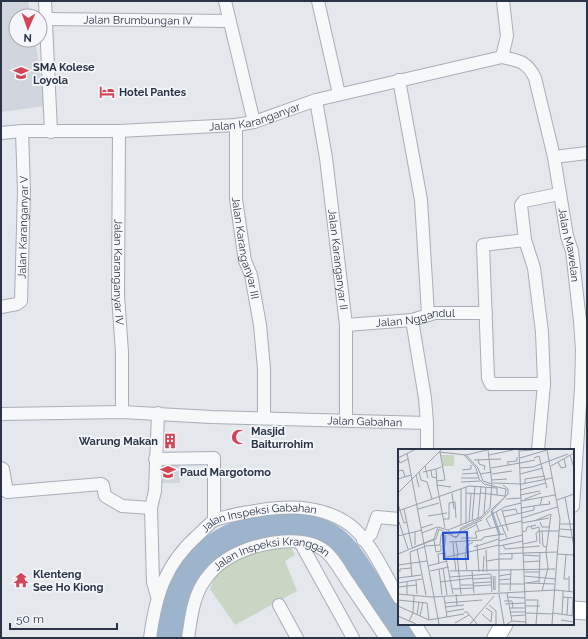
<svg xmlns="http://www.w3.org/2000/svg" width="588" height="639" font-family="Raleway,sans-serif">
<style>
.built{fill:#d1d6de}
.green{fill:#c9d6c4}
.water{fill:#9db4cd}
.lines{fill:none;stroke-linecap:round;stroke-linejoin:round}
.street-casing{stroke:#a8aeb7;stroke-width:14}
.secondary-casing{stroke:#a8aeb7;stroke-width:19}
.street{stroke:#f7f8fa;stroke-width:12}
.secondary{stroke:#fff;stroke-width:17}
.labels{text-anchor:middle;stroke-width:3.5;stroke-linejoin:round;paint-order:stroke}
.street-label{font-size:11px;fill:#2a3446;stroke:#f4f6f9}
.poi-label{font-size:11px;font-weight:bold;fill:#2a3446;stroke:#f4f6f9;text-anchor:start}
.inset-river{fill:none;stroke:#9db4cd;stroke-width:2}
.inset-road{fill:none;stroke:#9a9faa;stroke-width:1}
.view{fill:#1d4ed8;fill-opacity:0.15;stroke:#1d4ed8;stroke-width:2}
.inset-edge{fill:none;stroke:#2a3446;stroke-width:2}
</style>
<rect width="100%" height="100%" fill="#e4e7ec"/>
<path class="built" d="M1,1h27l3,15h-15v24h19l11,66 -45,6z
M156,462h24v21h-24z"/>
<path class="green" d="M291,547l4,8 -10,6 12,30 -62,34 -25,-36c10,-33 52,-39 81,-42z"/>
<path class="water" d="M290,512c53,5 64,25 91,67 6,9 14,20 18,30 1,4 0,10 0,15h9l9,14h-25l-70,-95c-6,-2 -12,-5 -18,-6 -27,-6 -85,8 -98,34 -10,20 -15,46 -22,67h-29c2,-12 3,-25 6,-36 13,-44 47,-77 92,-86 12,-3 24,-3 37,-4z"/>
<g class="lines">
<g class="street-casing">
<g id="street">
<path d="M45,1l6,131"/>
<path d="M225,1l29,121"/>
<path d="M318,1l21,93"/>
<path id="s1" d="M47,19l181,2"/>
<path d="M502,57l5,-21 -4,-35"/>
<path d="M399,80l22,120 7,114"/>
<path id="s2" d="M316,100l10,58 20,167v94"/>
<path id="s3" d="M236,125v74l9,62 6,14 9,50 4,44v49"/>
<path id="s4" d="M119,131l-1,165 4,56v60"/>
<path id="s5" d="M1,133l21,-2h97l117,-6 18,-3 62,-22 186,-43c17,4 25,4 33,21l19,79 13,79 5,15 8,70 2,29 -1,39 -8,117"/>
<path d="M554,157l33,-4"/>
<path d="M525,240l-42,5 5,133 3,6h53"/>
<path id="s6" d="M1,307l16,-3 4,-3 3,-110 -2,-60"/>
<path d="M412,320l13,78 2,25v27"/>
<path id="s7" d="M346,325l66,-5 23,-7h51"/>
<path id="s8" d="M1,414l121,-2 89,5 216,6"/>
<path d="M538,450l6,-66 -2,-52 -8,-64 -9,-28 -4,-35 3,-4 35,-7"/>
<path d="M155,459l59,-1v62"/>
<path d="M1,468l2,1 4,23 94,-8 2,1 2,11 17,10 29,2"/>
<path d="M363,540l8,-6 6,-17 22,2"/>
<path d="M300,542l53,96"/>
<path d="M157,596l-4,-14 -2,-74 4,-17 3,-78"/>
<path d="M279,605l18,33"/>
<path d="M415,624l9,14"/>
<path id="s9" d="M150,638c6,-44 15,-74 49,-104 5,-4 10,-11 16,-14 13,-5 48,-11 63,-12 25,-2 50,1 72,17 21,16 35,50 49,73"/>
<path id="s10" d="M188,638c3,-19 5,-42 17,-58 5,-7 11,-14 19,-19 23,-17 77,-29 101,-10 10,8 16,21 23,31 13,19 25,37 38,56"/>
</g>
</g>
<g class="secondary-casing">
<path id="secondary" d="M573,610l14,1
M496,638l8,-14"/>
</g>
<use href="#street" class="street"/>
<use href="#secondary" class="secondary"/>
</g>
<defs>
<g id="school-bare" transform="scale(1.2)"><path d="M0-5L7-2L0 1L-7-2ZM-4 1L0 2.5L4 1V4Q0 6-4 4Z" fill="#d54558" stroke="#f4f6f9" stroke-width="2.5" paint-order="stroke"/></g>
<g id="hotel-bare" transform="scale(1.2)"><path d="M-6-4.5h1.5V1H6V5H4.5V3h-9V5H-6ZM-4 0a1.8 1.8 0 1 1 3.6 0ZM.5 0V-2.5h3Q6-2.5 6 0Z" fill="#d54558" stroke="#f4f6f9" stroke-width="2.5" paint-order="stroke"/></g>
<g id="mosque-bare" transform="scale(1.2)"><path d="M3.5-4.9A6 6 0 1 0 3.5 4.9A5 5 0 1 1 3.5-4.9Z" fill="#d54558" stroke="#f4f6f9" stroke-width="2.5" paint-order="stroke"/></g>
<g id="building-bare" transform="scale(1.2)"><path d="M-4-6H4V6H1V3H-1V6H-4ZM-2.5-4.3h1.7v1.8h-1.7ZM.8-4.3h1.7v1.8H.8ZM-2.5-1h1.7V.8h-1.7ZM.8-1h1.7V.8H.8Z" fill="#d54558" stroke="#f4f6f9" stroke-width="2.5" paint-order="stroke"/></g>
<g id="temple-bare" transform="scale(1.2)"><path d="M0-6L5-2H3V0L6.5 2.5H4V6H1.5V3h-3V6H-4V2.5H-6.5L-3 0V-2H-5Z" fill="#d54558" stroke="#f4f6f9" stroke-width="2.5" paint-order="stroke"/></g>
</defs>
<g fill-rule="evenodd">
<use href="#school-bare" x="21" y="73"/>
<use href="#hotel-bare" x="107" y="92"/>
<use href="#mosque-bare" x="239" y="437"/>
<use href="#building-bare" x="170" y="441"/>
<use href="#school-bare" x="168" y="472"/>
<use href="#temple-bare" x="21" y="580"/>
</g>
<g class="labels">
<g class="street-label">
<text dy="4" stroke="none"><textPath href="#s1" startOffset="91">Jalan Brumbungan IV</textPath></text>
<text dy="4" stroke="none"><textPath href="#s5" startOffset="255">Jalan Karanganyar</textPath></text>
<text dy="4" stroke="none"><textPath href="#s6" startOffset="95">Jalan Karanganyar V</textPath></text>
<text dy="4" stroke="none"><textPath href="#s5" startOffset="722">Jalan Mawelan</textPath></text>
<text dy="4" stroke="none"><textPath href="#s3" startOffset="124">Jalan Karanganyar III</textPath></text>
<text dy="4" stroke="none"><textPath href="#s2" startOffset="161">Jalan Karanganyar II</textPath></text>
<text dy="4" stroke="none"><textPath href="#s4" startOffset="141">Jalan Karanganyar IV</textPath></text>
<text dy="4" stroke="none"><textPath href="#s7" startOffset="70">Jalan Nggandul</textPath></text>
<text dy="4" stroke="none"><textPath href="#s8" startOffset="364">Jalan Gabahan</textPath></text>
<text dy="4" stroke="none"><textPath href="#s9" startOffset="183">Jalan Inspeksi Gabahan</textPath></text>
<text dy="4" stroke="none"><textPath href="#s10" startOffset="138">Jalan Inspeksi Kranggan</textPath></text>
</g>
<g class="poi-label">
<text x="33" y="71">SMA Kolese<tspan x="33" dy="13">Loyola</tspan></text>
<text x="119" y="96">Hotel Pantes</text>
<text x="251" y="435">Masjid<tspan x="251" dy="13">Baiturrohim</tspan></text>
<text x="158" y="445" text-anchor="end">Warung Makan</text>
<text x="180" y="476">Paud Margotomo</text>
<text x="33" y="578">Klenteng<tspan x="33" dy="13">See Ho Kiong</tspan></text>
</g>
</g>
<g transform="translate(398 449)">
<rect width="176" height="176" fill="#e4e7ec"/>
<path d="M43,6h13v11h-11z" fill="#c9d6c4"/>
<path class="inset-river" d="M94,62l8,24"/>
<path class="inset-road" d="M121,1l7,174M149,1l13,69 -8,105M121,2l14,-1M41,3l27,3 21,-5M9,4l32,171M68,6l12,13 5,13 9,3M91,6l24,-5M172,6l4,13M0,9l2,5 8,-4M0,9l16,-8M122,9l27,-8M136,9l5,-2 8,32M80,10l1,5 6,2 -1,4M76,11l27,-1M160,13l3,6 5,-1 -2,-8M122,14l15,-3M111,16l-2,-3 10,-1v-4M27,17l3,12M153,17l23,-13M43,18l-5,2 1,16 8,43M93,19l29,-5M122,19l13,-1 35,-13M33,21l1,7 5,1M64,21l9,-1v-4M0,22l5,-1 2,7M21,23l2,8 6,2 5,17M25,23l13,-3M64,25l16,-1M82,25l12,-2M94,25l20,-3M122,25l23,-6M18,26l3,12M63,29h17M0,30l13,-4M94,31l15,-1M39,32l8,-1 -5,-28M63,33l19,-1M95,34l29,1 30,-6M127,35v-5l20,-3M39,36l14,2M122,41l26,-7M0,44l43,-43M54,44l2,16M68,44l14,1M83,44l24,3M122,46l20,-4M167,48l9,50M108,50l15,-1M159,51l17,-6M123,52l34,-6M127,52v-2l16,-6M0,55l6,19 3,-1M142,56l10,-1 -1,-3M123,59l19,-3 2,-7M6,60l8,38M20,60l21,-6M104,61l6,21M0,62l71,-25 28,2v7M105,62l13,-2 1,4M93,63l17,-18v-5l-5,-4M93,63l8,23v57M98,63l5,14M86,65l2,-27M94,65l13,-7 16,-4M30,67l19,-3M106,68l30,-7v-4M80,69l3,-32M124,69l35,-11M0,70l10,30M45,70h6v-16l6,-1 1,16M74,72l3,-35M136,72l17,-7M71,73l2,-29M142,73l2,5h8M78,74l3,8 43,-10M124,74l27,-5M68,75v-37M162,75h14M63,76v-36M104,77l5,12M133,77l1,3 7,-2 1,17M23,79l12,-4M93,79l-5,-9 6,-5M161,80l15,1M50,81l33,-13 9,-9 2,-24 -4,-34M141,82h20M144,82l1,15 3,1M17,83v13M63,83l15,-7M124,83l4,-1 1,-4 9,-2M24,84l15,-6M46,86v13l9,46M0,87l24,-6M161,87l15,2M63,89h16l-2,-6 4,-1M36,91l2,12 5,-1v-6M84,91l2,-3 20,-3M101,92l23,-6M51,93l33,-2M55,93l1,13M58,93l2,12M79,95l2,28M125,95l14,-3 -1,-8 3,-2M105,96l2,4 35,-3M27,97l15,-1 1,-10 6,-4M101,97l24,-5M76,98l25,-8M14,99l24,-9 3,-10 17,9 6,-9 20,-9M19,100l9,46M88,101l1,22M46,102l2,-16M67,104l2,18M68,104v-7l7,-4M125,104l34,-1M0,105l36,-15 4,-12 10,3 6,7 4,-1 3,-8 21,-10 23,-21 1,-8 -22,-5 -5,-5 -3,-11 -12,-13M59,105l4,40M101,105l24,-1M159,105l17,1M56,106l2,16M125,106l16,1M168,106l-2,24h5M49,108l52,-12M101,110h13v-6M89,112l12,-2M125,113l17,-1M41,114l-1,-9 7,-1M0,116l29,-4M30,117l19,-5M45,119l4,27M41,120l3,26M32,122l19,-4M52,122l105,-2M74,122l2,22M2,123v-3l11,-1M85,123l1,-16M127,123h14M93,126l1,17M95,127l1,14M101,127l12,-2M126,127l32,3M14,128l-2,-25 14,-5M52,128l41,-3M0,129l23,-3M75,130l18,-1M101,131l12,-1M18,132l1,13M42,133l33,-4M0,134l24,-4M75,134l18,-1M127,134l29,1M129,134l12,-2M141,134l1,-31M101,135h25M63,136h13M76,137l17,-1M0,138l19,-2M54,140l22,-1M97,141v-14M112,142l1,-22M144,142l6,-23 -2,-16 5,-38M165,142v6l11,1M171,142v-15M109,144l5,28M0,145l34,3 123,-7 19,2M58,145l1,12M101,145l5,30M9,146v-13M46,148l3,20M109,148l18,1M0,151l29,3 2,17M128,151h12l-2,24M106,152h8l1,7M47,154l37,-3M107,155l20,-1M91,156l7,6v13M0,157l31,14 35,-6M127,157h15M47,158l19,-2M88,159l6,4 -1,10M111,159h16M48,163l18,-3M66,163h3l10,12M112,163h15M128,164l27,1M155,164l21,3M84,165l9,8M164,165l1,-17M19,166l2,-13M169,166l1,-17M0,167l18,8M22,167l3,-14M113,167l14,-1M174,167l1,-17M163,171l13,2M11,172l4,-8 1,-17M57,174l14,-8M72,175l24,-28M109,175l5,-3 14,1"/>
<path class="view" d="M69,83l1,27h-24l-1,-26z"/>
<rect width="176" height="176" class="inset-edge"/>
</g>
<rect width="588" height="639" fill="none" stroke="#2a3446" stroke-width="4"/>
<g transform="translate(28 28) rotate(182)"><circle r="19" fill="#f4f6f9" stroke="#a3a8b1"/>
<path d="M0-3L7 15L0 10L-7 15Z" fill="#d54558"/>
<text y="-6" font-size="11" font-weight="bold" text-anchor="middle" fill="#2a3446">N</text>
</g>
<path d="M10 623v6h107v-6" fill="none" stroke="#2a3446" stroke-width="2"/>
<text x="16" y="623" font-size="12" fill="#2a3446" stroke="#f4f6f9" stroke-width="3" paint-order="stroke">50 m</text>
</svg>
